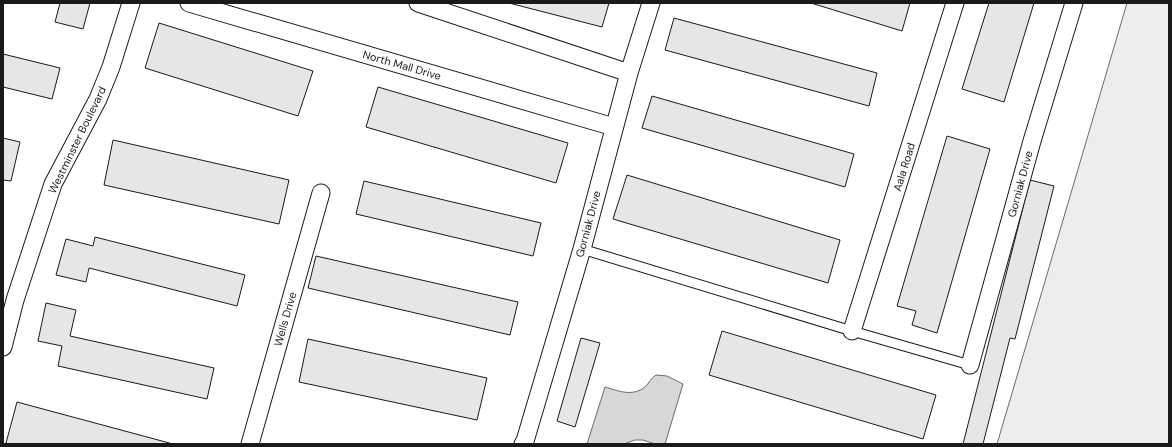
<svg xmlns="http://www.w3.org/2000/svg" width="1172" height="447" font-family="'DM Sans',sans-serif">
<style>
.built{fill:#ededed;stroke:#6a6a6a}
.water{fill:#d7d7d7;stroke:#6a6a6a}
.building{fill:#e6e6e6;stroke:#1a1a1a}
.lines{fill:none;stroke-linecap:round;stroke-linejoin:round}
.service-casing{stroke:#1a1a1a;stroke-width:11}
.minor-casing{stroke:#1a1a1a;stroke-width:19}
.service{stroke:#fff;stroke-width:9}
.minor{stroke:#fff;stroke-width:17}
.labels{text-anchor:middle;stroke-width:3;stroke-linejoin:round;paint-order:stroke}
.street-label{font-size:11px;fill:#1a1a1a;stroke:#fff}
</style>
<rect width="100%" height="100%" fill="#fff"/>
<path class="built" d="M1127,3h42v441h-172z"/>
<path class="water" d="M656,375l11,1 16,8 -18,60h-10l-12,-4h-8l-11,4h-37l18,-57c14,4 27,10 40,0 4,-4 6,-9 11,-12z"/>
<path class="building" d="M60,3h30l-7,26 -28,-7z
M509,3h100l-7,24z
M811,3h99l-8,28z
M989,3h45l-30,99 -42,-13z
M674,18l203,55 -8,33 -204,-56z
M159,23l154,48 -15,45 -153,-48z
M3,54l57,14 -8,31 -49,-12z
M378,87l190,56 -12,40 -190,-56z
M652,96l202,58 -9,33 -203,-59z
M947,136l43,13 -53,184 -25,-8 4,-14 -19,-5z
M3,138l17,4 -9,39 -8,-1z
M113,140l176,40 -10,44 -175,-39z
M627,175l213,65 -12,43 -215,-64z
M1030,180l24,6 -39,153 -5,-1 -27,106h-20z
M364,181l177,42 -8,33 -177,-42z
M95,237l150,38 -8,31 -148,-38 -3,14 -30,-7 10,-36 27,7z
M316,256l202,46 -8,33 -202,-47z
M46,303l30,7 -6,26 144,32 -7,31 -149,-33 4,-20 -24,-5z
M722,331l214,64 -13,44 -214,-64z
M581,338l19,5 -25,84 -18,-6z
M308,339l179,39 -10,42 -178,-38z
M17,402l156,42h-164l-3,-1z"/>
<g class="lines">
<g class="service-casing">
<path id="service" d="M582,249l270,82 118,34"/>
</g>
<g class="minor-casing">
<path id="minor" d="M189,3l425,124
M418,3l211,70
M852,331l103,-328
M3,347l12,-47 38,-116 45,-85 13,-32 20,-64
M970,365l62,-224 42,-138
M250,444l71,-251
M523,444l2,-3 57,-192 47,-176 22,-70"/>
</g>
<use href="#service" class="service"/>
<use href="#minor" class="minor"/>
</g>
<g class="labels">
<g class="street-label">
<text transform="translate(402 65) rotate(16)" y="4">North Mall Drive</text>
<text transform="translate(77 140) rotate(-64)" y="4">Westminster Boulevard</text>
<text transform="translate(904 167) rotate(-73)" y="4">Aala Road</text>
<text transform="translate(1020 184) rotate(-75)" y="4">Gorniak Drive</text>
<text transform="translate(588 224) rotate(-75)" y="4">Gorniak Drive</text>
<text transform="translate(285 319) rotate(-74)" y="4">Wells Drive</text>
</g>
</g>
<rect width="1172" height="447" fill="none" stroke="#1a1a1a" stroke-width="8"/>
</svg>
